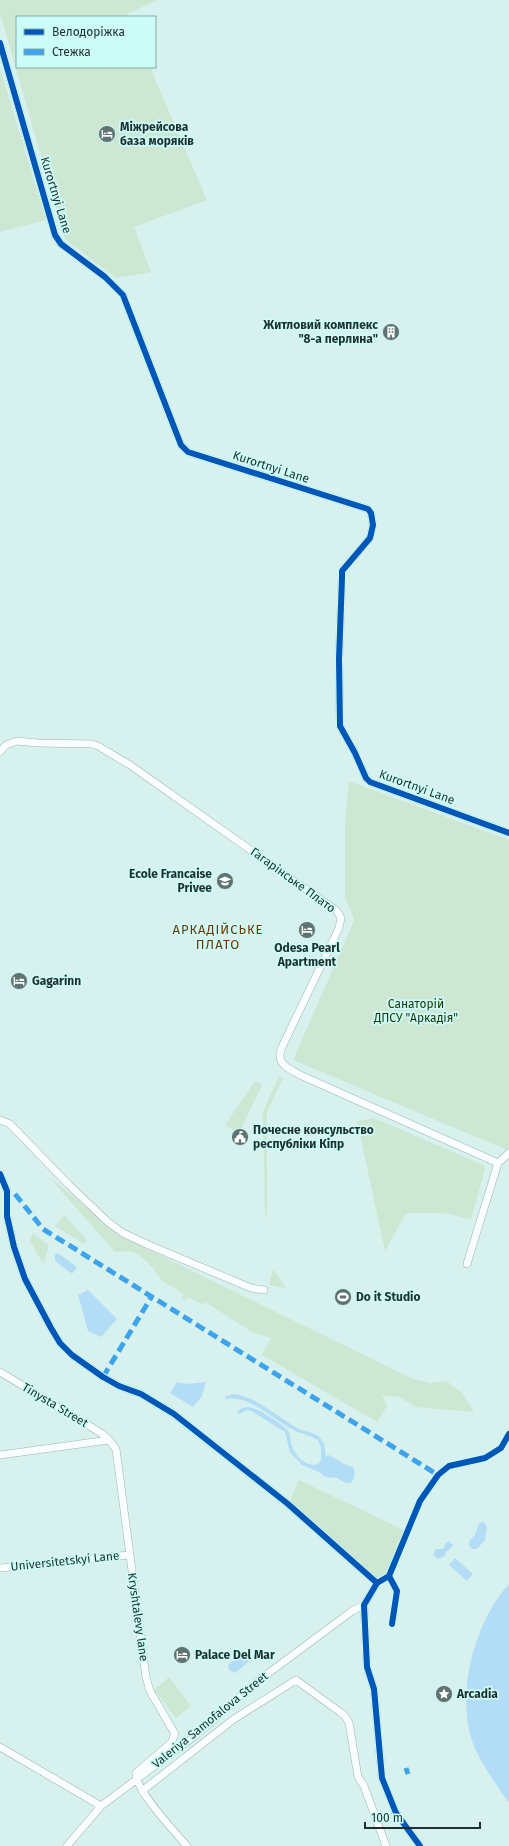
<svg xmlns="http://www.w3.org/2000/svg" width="509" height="1846" font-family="'Fira Sans',sans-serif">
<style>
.green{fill:#cee7d2}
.water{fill:#b3ddf7}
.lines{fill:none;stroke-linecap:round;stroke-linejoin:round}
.minor-casing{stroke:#9eb3b1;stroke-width:8}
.minor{stroke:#f9fdfd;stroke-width:7}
.quiet{stroke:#3da3eb;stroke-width:5;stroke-dasharray:10 5;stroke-linecap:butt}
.cycleway-casing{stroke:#ccfcf7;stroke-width:8}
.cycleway{stroke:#0057b8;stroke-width:6}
.labels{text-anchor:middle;stroke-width:3.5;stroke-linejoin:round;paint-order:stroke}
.poi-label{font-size:12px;font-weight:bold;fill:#1d2f2e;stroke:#ccfcf7;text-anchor:start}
.street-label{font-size:12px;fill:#1d2f2e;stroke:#ccfcf7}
.park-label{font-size:12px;fill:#1a3604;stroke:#ccfcf7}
.neighbourhood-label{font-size:13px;letter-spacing:1px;fill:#6f3500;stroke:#ccfcf7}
</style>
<rect width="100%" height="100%" fill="#d7f1ef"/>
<path class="green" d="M0,0h158l-31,14 1,3h-111v50h133l57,133 -73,27 17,45 -35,6 -51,-39 -65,-226z
M0,68l46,152 -46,12z
M349,781l160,59v308l-2,2 -214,-90 61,-139 -3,-11 -6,-11v-76z
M279,1076l4,2 -16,34v107l-2,-6 -2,-101z
M255,1081l7,4 -23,48 -14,-8z
M374,1118l109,47 2,4 -14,50 -28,-6h-37l-21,38 -28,-130z
M48,1176l64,52 19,13 282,138 17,4 14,-2 4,1 13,10 13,20 -58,-5 -17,-10 -17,-2 5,11 -10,16 -115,-67 9,-17 -19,-6 -47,-30 -2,3 -15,-8 -3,4 -3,-2 2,-5 -22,-13 -9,-13 -13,-12 -9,-5 -16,1z
M64,1215l23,25 -3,4 -29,-18z
M33,1233l16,12 -5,18c-6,-6 -9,-14 -14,-22z
M273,1269l13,19 -17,-3z
M299,1480l107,51 -21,43 -11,6 -85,-77z
M169,1677l22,29 -15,12 -22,-28z"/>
<path class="water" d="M58,1253l19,14 -4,6h-2l-16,-12v-7z
M88,1290l29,29 -16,18 -13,-6 -10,-36z
M177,1382l9,2 20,-2 -4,14 -9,11 -23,-14z
M235,1394c24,4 43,24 64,35 6,3 15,3 20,8 6,5 6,13 7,20l3,-2 17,10 7,2c3,6 2,12 -2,16h-5l-9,-5 -12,-1 -6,-5 -17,-7 -12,-13 -5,-20 -34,-21 -4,-1 -8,4 -2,-3c4,-2 7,-4 11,-4 8,0 36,18 40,24 3,5 2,10 4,15 3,10 15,22 26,18l3,-4v-13l-3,-7c-8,-5 -18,-6 -26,-11 -19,-10 -42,-34 -66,-30l-1,-3z
M484,1522l3,6 -2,12 -8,9h-5l-3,-4v-4l6,-6 4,-12z
M450,1541l3,5 -7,6 -1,4 -7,3 -5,-4 3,-6h7l3,-6z
M455,1558l18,16 -6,7 -18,-16z
M509,1584v219c-12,-17 -32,-45 -38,-65 -14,-49 4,-117 38,-154z
M245,1651l5,3 2,5 -17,14 -6,-3 -1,-5z"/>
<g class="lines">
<g class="minor-casing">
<path id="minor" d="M0,43l55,192 6,9 44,33 18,18 58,150 7,7 180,57 3,4 2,12 -3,13 -28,33v7l-3,81 1,67 15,27 11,25 4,4 139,51
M0,752l6,-7 11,-4 21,2 54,1 6,2 32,19 207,146 4,7 -2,10 -57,119c-7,16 5,21 18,28l198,88
M0,1120l10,4 59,61 39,37 15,11 28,13 100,42 13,2
M0,1174l7,17v25l7,31 11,32 26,49 9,15 12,12 31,22 16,9 22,8 33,20 114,90 89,79 -13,22 3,62 7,22 8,89 14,35 24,33
M467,1264l31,-101 11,-10
M0,1372l101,61 8,7 7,9 30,228 4,14 25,43 -4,9 -35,30c-1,17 39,59 51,73
M0,1455l109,-15
M0,1568l129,-13
M0,1747l101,59
M142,1791l92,-72 62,-39 44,32 5,4 4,7 9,54 6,9 22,60
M67,1846l34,-40 95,-71 62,-54 94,-70 12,-6"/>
</g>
<use href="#minor" class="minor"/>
<path class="quiet" d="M15,1194l28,35 395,246
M103,1377l49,-81
M406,1768l2,6"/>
<g class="cycleway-casing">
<path id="cycleway" d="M0,43l55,192 6,9 44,33 18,18 58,150 7,7 180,57 3,4 2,12 -3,13 -28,33v7l-3,81 1,67 15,27 11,25 4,4 139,51
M0,1174l7,17v25l7,31 11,32 26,49 9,15 12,12 31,22 16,9 22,8 33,20 114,90 89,79
M389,1576l8,15 -5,33
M420,1846l-24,-33 -14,-35 -8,-89 -7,-22 -3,-62 13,-22 12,-7 31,-75 18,-26 11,-9 36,-8 16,-10 8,-14"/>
</g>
<use href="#cycleway" class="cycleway"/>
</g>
<defs>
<g id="hotel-disc" transform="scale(0.9)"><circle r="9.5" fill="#5e7372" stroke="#ccfcf7"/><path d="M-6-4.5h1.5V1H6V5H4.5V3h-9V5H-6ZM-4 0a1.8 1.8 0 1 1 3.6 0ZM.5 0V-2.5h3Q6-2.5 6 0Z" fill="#fff"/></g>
<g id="building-disc" transform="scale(0.9)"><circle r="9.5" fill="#5e7372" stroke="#ccfcf7"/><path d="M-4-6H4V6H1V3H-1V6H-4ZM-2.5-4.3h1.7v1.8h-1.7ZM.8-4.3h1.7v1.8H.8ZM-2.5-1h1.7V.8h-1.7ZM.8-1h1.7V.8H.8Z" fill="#fff"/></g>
<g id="school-disc" transform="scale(0.9)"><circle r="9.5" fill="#5e7372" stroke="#ccfcf7"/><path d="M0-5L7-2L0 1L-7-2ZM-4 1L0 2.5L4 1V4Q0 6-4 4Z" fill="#fff"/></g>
<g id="civic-disc" transform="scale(0.9)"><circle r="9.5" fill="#5e7372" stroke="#ccfcf7"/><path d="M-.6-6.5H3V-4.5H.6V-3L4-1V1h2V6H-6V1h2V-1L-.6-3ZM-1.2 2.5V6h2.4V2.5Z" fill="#fff"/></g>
<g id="stadium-disc" transform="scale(0.9)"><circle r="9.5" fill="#5e7372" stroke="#ccfcf7"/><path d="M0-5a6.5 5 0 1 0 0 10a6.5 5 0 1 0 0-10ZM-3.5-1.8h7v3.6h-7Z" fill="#fff"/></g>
<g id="sight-disc" transform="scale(0.9)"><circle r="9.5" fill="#5e7372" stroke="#ccfcf7"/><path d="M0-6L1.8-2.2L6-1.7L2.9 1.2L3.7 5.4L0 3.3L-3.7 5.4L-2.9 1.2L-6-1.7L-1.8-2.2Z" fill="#fff"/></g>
</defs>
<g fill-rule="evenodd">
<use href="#hotel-disc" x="107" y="134"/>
<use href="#building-disc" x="391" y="332"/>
<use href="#school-disc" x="225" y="881"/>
<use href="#hotel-disc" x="307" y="930"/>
<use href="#hotel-disc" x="19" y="981"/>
<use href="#civic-disc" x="240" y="1137"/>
<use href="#stadium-disc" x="343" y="1297"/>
<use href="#hotel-disc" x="182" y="1655"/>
<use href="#sight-disc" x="444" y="1694"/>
</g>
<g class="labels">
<g class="poi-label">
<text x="120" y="131">Міжрейсова<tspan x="120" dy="14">база моряків</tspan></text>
<text x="378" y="329" text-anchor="end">Житловий комплекс<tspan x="378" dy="14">"8-а перлина"</tspan></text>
<text x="212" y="878" text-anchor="end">Ecole Francaise<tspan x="212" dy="14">Privee</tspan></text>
<text x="307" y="952" text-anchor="middle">Odesa Pearl<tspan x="307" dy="14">Apartment</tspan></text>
<text x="32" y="985">Gagarinn</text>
<text x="253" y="1134">Почесне консульство<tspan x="253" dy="14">республіки Кіпр</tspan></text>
<text x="356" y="1301">Do it Studio</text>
<text x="195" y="1659">Palace Del Mar</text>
<text x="457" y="1698">Arcadia</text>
</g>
<g class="street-label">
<text transform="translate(56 195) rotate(73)" y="4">Kurortnyi Lane</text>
<text transform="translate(271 467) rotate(18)" y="4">Kurortnyi Lane</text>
<text transform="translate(417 787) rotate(20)" y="4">Kurortnyi Lane</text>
<text transform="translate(293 880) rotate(36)" y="4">Гагарінське Плато</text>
<text transform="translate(55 1405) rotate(31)" y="4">Tinysta Street</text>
<text transform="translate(65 1561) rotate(-6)" y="4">Universitetskyi Lane</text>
<text transform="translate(138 1617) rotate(82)" y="4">Kryshtalevy lane</text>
<text transform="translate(210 1720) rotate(-39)" y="4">Valeriya Samofalova Street</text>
</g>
<g class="park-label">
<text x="416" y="1008">Санаторій<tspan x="416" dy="14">ДПСУ "Аркадія"</tspan></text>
</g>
<g class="neighbourhood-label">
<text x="218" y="934">АРКАДІЙСЬКЕ<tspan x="218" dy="15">ПЛАТО</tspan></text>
</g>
</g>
<rect x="16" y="16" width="140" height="52" fill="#ccfcf7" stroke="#86aaa7"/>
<rect x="24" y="29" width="20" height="6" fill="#0057b8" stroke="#86aaa7"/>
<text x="52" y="36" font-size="12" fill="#1d2f2e">Велодоріжка</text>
<rect x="24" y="49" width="20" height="6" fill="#3da3eb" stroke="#86aaa7"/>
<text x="52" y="56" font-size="12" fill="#1d2f2e">Стежка</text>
<path d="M365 1822v6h115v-6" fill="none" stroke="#1d2f2e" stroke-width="2"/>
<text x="371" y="1822" font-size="12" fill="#1d2f2e" stroke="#ccfcf7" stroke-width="3" paint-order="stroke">100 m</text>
</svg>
